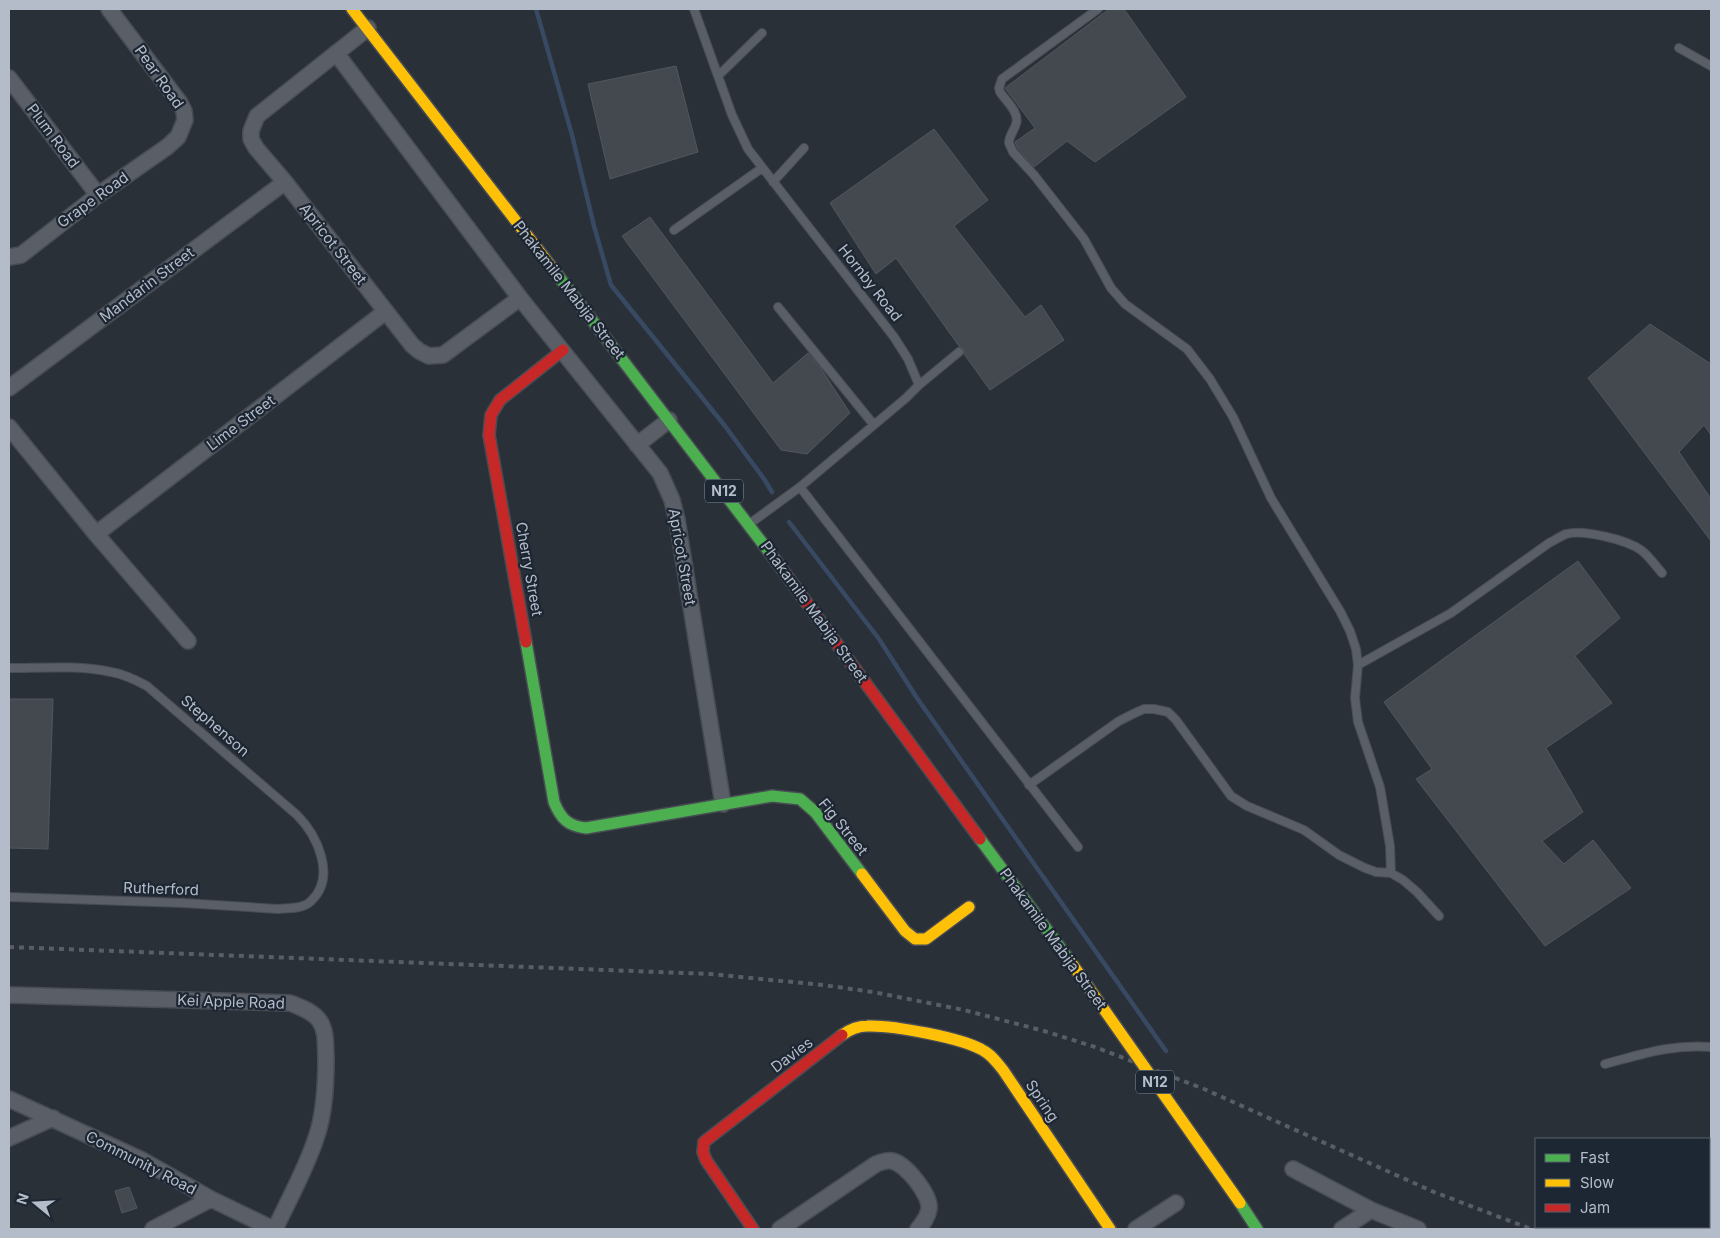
<svg xmlns="http://www.w3.org/2000/svg" width="1720" height="1238" font-family="Inter,sans-serif">
<style>
.lines{fill:none;stroke-linecap:round;stroke-linejoin:round}
.stream{stroke:#384963;stroke-width:4.5}
.building{fill:#444950;stroke:#52575f}
.lane-casing{stroke:#484c53;stroke-width:10}
.street-casing{stroke:#484c53;stroke-width:18}
.fast-casing{stroke:#484c53;stroke-width:14}
.slow-casing{stroke:#484c53;stroke-width:14}
.jam-casing{stroke:#484c53;stroke-width:14}
.lane{stroke:#5a5e66;stroke-width:8}
.street{stroke:#5a5e66;stroke-width:15}
.fast{stroke:#4caf50;stroke-width:11}
.slow{stroke:#ffc107;stroke-width:11}
.jam{stroke:#c62828;stroke-width:11}
.rail{stroke:#595d64;stroke-width:4;stroke-dasharray:5 5;stroke-linecap:butt}
.slow-bridge-casing{stroke:#474c53;stroke-width:14;stroke-linecap:butt}
.slow-bridge{stroke:#ffc107;stroke-width:11}
.labels{text-anchor:middle;stroke-width:4.5;stroke-linejoin:round;paint-order:stroke}
.shield{fill:#1d2633;stroke:#878f9c;stroke-width:1}
.shield-label{font-size:14px;font-weight:bold;fill:#b4bcc9}
.street-label{font-size:15px;fill:#b4bcc9;stroke:#1d2633}
</style>
<rect width="100%" height="100%" fill="#2a3038"/>
<g class="lines">
<path class="stream" d="M536,9l36,126 22,91 17,59 114,141 39,53 8,13
M789,522l90,117 38,59 249,353"/>
</g>
<path class="building" d="M1109,9h15l62,88 -91,65 -28,-21 -33,26 -16,-18 -3,-7 20,-14 -30,-40z
M676,66l22,86 -88,27 -22,-95z
M934,129l54,71 -34,26 71,91 16,-12 23,35 -74,50 -26,-36v-5l-5,-3 -63,-88 -20,16 -46,-71z
M650,217l123,166 35,-30 12,14 30,46 -43,41 -26,-4 -159,-214z
M1650,324l61,40v71l-7,-10 -25,27 32,47v42l-123,-163z
M1578,561l42,57 -45,38 37,47 -66,45 37,64 -41,29 22,23 29,-24 38,48 -86,58 -129,-167 16,-10 -48,-67z
M9,699h44l-5,150 -39,-1z
M129,1187l8,21 -15,5 -7,-22z"/>
<g class="lines">
<g class="lane-casing">
<path id="lane" d="M694,9l38,106 16,34 146,188 14,22 11,26 -13,13 -106,89 -48,35
M1098,9l-96,70 -3,9 1,4c6,9 20,21 16,32 -2,7 -7,11 -7,19l4,9 21,23 50,64 27,49 14,16 62,45 23,30 23,38 38,81 69,113 10,20 6,18 2,16 -3,33 3,24 22,65 10,59 1,27
M1679,48l32,18
M719,75l43,-42
M773,182l31,-34
M674,230l88,-62
M778,307l96,118
M919,385l40,-33
M800,487l278,360
M1358,665l93,-52 98,-70c6,-3 12,-7 17,-9 17,-5 61,6 75,16 8,6 14,15 21,23
M9,668c33,0 69,-3 102,4 13,2 25,8 36,14l150,129c20,20 40,62 14,86 -7,8 -23,7 -33,8l-95,-6 -174,-6
M1029,785l90,-64 16,-8 9,-4h10l14,3 8,8 55,76 16,10 57,24 35,25 26,13 11,4 15,1 12,7 14,12 22,24
M1605,1064c38,-10 66,-20 106,-17"/>
</g>
<g class="street-casing">
<path id="street" d="M368,28l-111,88 -6,15v8l5,9 29,34 127,163 7,6 10,5 14,-1 77,-57
M336,53l184,245 140,175 12,27 5,20 46,284
M9,78l89,117
M9,257l12,-2 77,-60 69,-48 11,-10 7,-17 -1,-9 -4,-8 -71,-94
M9,388l276,-206
M9,427l87,107 92,107
M637,445l32,-25
M96,534l289,-222
M9,995l281,8c10,4 22,8 29,17 8,11 6,25 7,37 0,26 -1,56 -10,81 -10,31 -27,61 -41,91
M9,1099l133,61 69,39 62,30
M9,1138l44,-20
M1293,1169l78,41 47,19
M153,1229l58,-30
M780,1229l96,-65c5,-2 10,-4 16,-3 13,2 39,34 37,48 -1,8 -6,14 -11,20
M1136,1229l40,-26
M1342,1229l29,-19"/>
</g>
<g class="fast-casing">
<path id="fast" d="M553,269l223,292
M526,642l28,160c7,17 14,24 32,26l186,-32 28,3 15,13 47,62
M980,839l90,122
M1240,1203l17,26"/>
</g>
<g class="slow-casing">
<path id="slow" d="M352,9l201,260
M862,874l43,57 10,8h11l43,-32
M842,1035c7,-5 17,-9 25,-9 25,-1 97,12 117,25 8,4 13,12 19,19l107,159"/>
</g>
<g class="jam-casing">
<path id="jam" d="M776,561l204,278
M526,642l-37,-207 2,-20 9,-15 63,-50
M753,1229l-47,-69 -3,-8 1,-10 138,-107"/>
</g>
<use href="#lane" class="lane"/>
<use href="#street" class="street"/>
<use href="#fast" class="fast"/>
<use href="#slow" class="slow"/>
<use href="#jam" class="jam"/>
<path class="rail" d="M9,947l701,27 113,11 50,7 91,18 80,21 51,16 109,42 230,103 97,37"/>
<g class="slow-bridge-casing">
<path id="slow-bridge" d="M1070,961l170,242"/>
</g>
<use href="#slow-bridge" class="slow-bridge"/>
</g>
<g class="labels">
<g class="shield">
<rect x="705" y="479.5" width="38" height="23" rx="4"/>
<rect x="1136" y="1070.5" width="38" height="23" rx="4"/>
</g>
<g class="shield-label">
<text x="724" y="496">N12</text>
<text x="1155" y="1087">N12</text>
</g>
<g class="street-label">
<text transform="translate(159 77) rotate(55)" y="5">Pear Road</text>
<text transform="translate(53 136) rotate(53)" y="5">Plum Road</text>
<text transform="translate(93 200) rotate(-36)" y="5">Grape Road</text>
<text transform="translate(333 244) rotate(52)" y="5">Apricot Street</text>
<text transform="translate(870 283) rotate(52)" y="5">Hornby Road</text>
<text transform="translate(147 285) rotate(-37)" y="5">Mandarin Street</text>
<text transform="translate(569 290) rotate(52)" y="5">Phakamile Mabija Street</text>
<text transform="translate(241 423) rotate(-37)" y="5">Lime Street</text>
<text transform="translate(682 557) rotate(80)" y="5">Apricot Street</text>
<text transform="translate(529 569) rotate(80)" y="5">Cherry Street</text>
<text transform="translate(814 612) rotate(54)" y="5">Phakamile Mabija Street</text>
<text transform="translate(215 726) rotate(41)" y="5">Stephenson</text>
<text transform="translate(843 827) rotate(51)" y="5">Fig Street</text>
<text transform="translate(161 889) rotate(2)" y="5">Rutherford</text>
<text transform="translate(1053 939) rotate(54)" y="5">Phakamile Mabija Street</text>
<text transform="translate(231 1002) rotate(2)" y="5">Kei Apple Road</text>
<text transform="translate(792 1055) rotate(-37)" y="5">Davies</text>
<text transform="translate(1042 1101) rotate(56)" y="5">Spring</text>
<text transform="translate(141 1163) rotate(27)" y="5">Community Road</text>
</g>
</g>
<rect width="1720" height="1238" fill="none" stroke="#b4bcc9" stroke-width="20"/>
<rect x="1535" y="1138" width="175" height="90" fill="#1d2633" stroke="#59626f"/>
<rect x="1545" y="1154" width="25" height="8" fill="#4caf50" stroke="#59626f"/>
<text x="1580" y="1163" font-size="15" fill="#b4bcc9">Fast</text>
<rect x="1545" y="1179" width="25" height="8" fill="#ffc107" stroke="#59626f"/>
<text x="1580" y="1188" font-size="15" fill="#b4bcc9">Slow</text>
<rect x="1545" y="1204" width="25" height="8" fill="#c62828" stroke="#59626f"/>
<text x="1580" y="1213" font-size="15" fill="#b4bcc9">Jam</text>
<g transform="translate(35 1203) rotate(288)" stroke="#1d2633" stroke-width="4" paint-order="stroke">
<path d="M0-4L9 19L0 12L-9 19Z" fill="#b4bcc9"/>
<text y="-8" font-size="14" font-weight="bold" text-anchor="middle" fill="#b4bcc9">N</text>
</g>
</svg>
